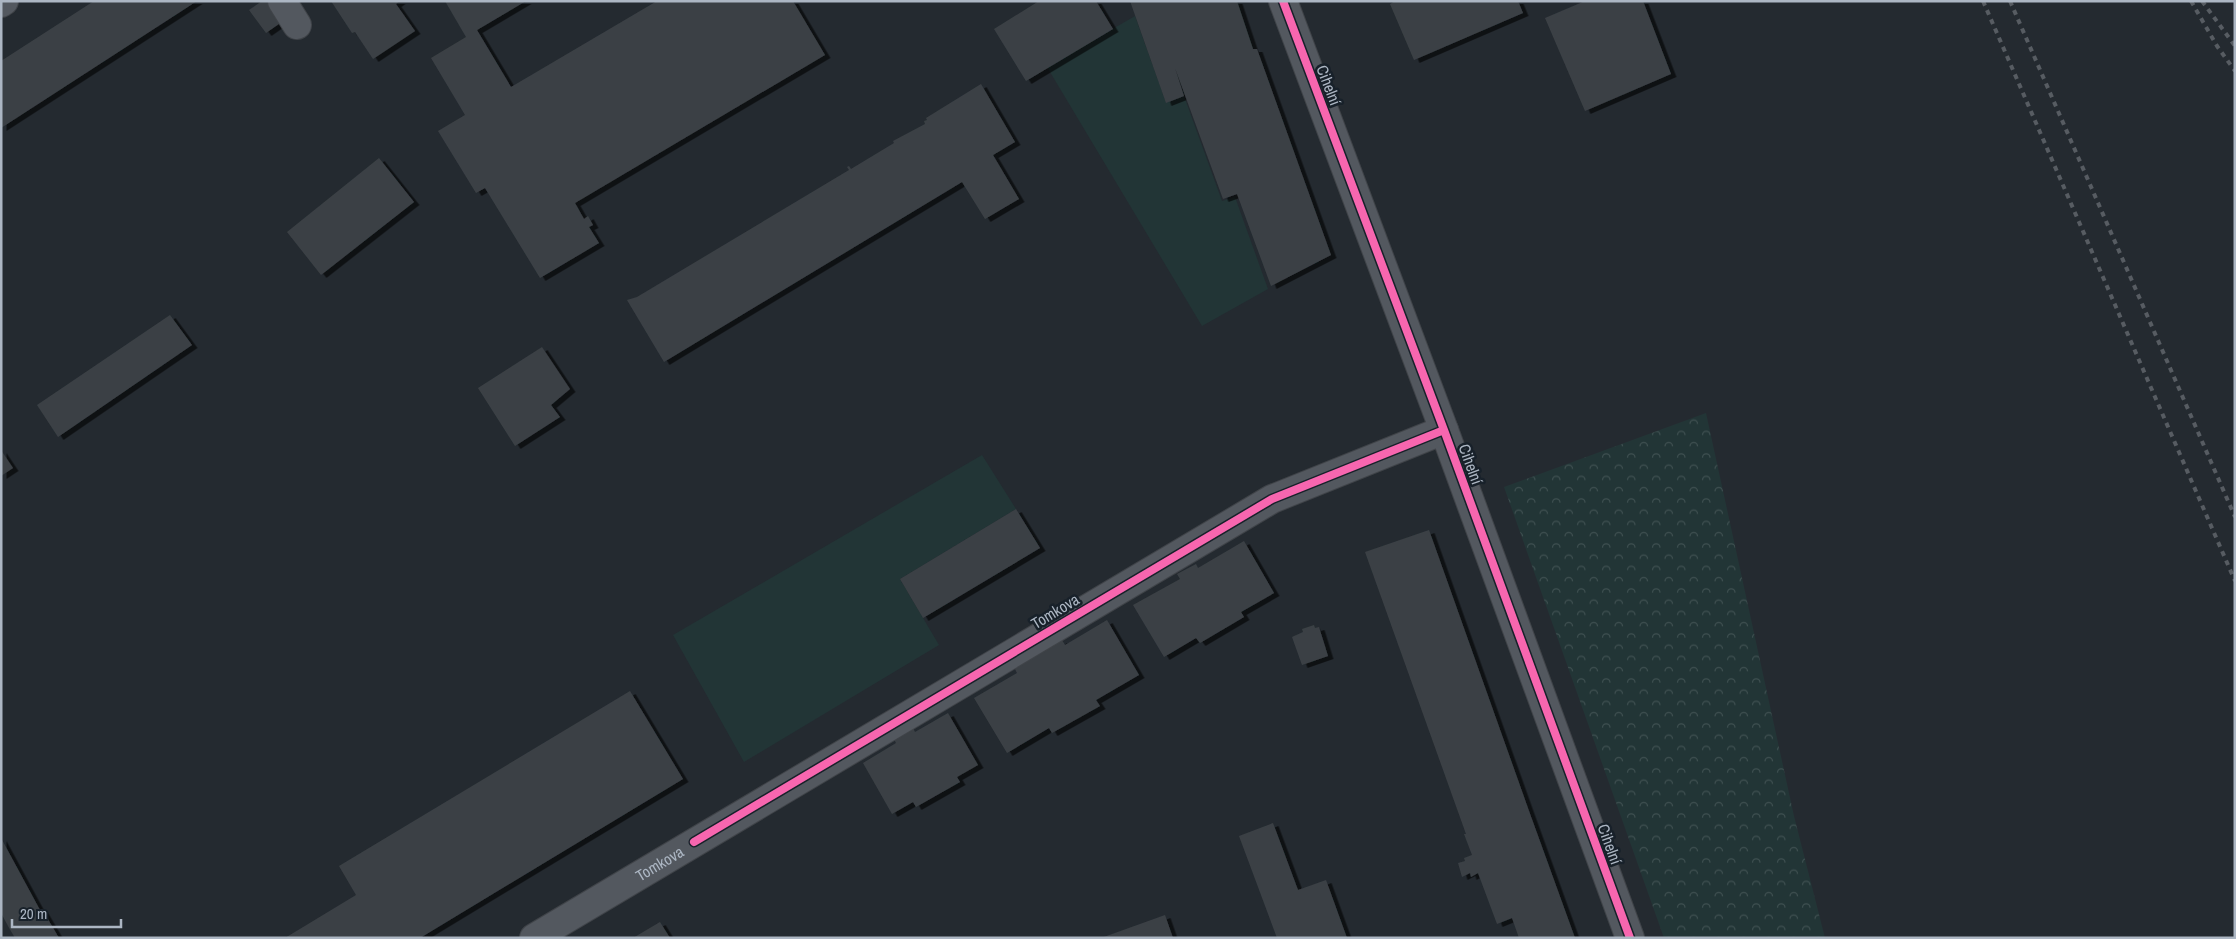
<svg xmlns="http://www.w3.org/2000/svg" width="2236" height="939" font-family="'Archivo Narrow',sans-serif">
<style>
.green{fill:#223536}
.forest{fill:url(#forest-crowns)}
.building{fill:#3b4045;filter:url(#shadow)}
.lines{fill:none;stroke-linecap:round;stroke-linejoin:round}
.minor-casing{stroke:#404449;stroke-width:30}
.minor{stroke:#53585f;stroke-width:28}
.rail{stroke:#575c62;stroke-width:4;stroke-dasharray:5 5;stroke-linecap:butt}
.cycleway-casing{stroke:#18212a;stroke-width:11}
.cycleway{stroke:#f766af;stroke-width:8}
.labels{text-anchor:middle;stroke-width:5;stroke-linejoin:round;paint-order:stroke}
.street-label{font-size:16px;fill:#acb6c3;stroke:#18212a}
</style>
<defs>
<pattern id="forest-crowns" width="20" height="18" patternUnits="userSpaceOnUse" patternTransform="scale(1.25)"><rect width="20" height="18" fill="#223536"/><path d="M2 6a3 3 0 1 1 6 0M12 15a3 3 0 1 1 6 0" fill="none" stroke="#3f5051"/></pattern>
<filter id="shadow"><feDropShadow dx="5.5" dy="3" stdDeviation="0" flood-color="#0009"/></filter>
</defs>
<rect width="100%" height="100%" fill="#242a30"/>
<path class="green" d="M1135,16l31,86 18,-6 38,105 13,-4 33,92 -66,37 -155,-259z
M982,455l34,54 -116,70 39,66 -195,117 -71,-127z"/>
<path class="forest" d="M1706,413l88,403 31,122h-161l-160,-451z"/>
<path class="building" d="M94,1h103l-196,127v-67z
M262,1h12l12,18 -20,14 -17,-23z
M331,1h69l-4,3 19,27 -42,28 -18,-27 -3,1z
M445,1h81l-49,29 34,57 146,-86h136l32,54 -250,148 9,16 4,-3 5,9 -4,2 10,16 -59,35 -55,-90 -9,5 -38,-62 27,-16 -34,-57 35,-21z
M1039,1h57l17,28 -87,52 -32,-52z
M1130,1h107l16,48h4l74,206 -60,31 -34,-92 -14,5 -48,-131 9,28 -18,7z
M1395,1h123l5,12 -109,47 -24,-56z
M1585,1h58l28,73 -86,37 -40,-93z
M981,84l34,58 -22,13 26,44 -34,20 -23,-37 -298,180 -37,-62 10,-3 212,-127 -2,-3 2,-1 2,3 43,-26 -1,-2 32,-17 -1,-3 3,-1 -1,-2z
M379,158l35,44 -93,73 -34,-43z
M170,315l22,30 -134,92 -21,-32z
M542,347l28,42 -19,16 9,12 -45,29 -37,-58z
M1,450l12,18 -12,8z
M1016,509l24,39 -117,70 -23,-39z
M1429,530l100,281 46,127h-56l-7,-20 -15,6 -19,-51 -7,4 -1,-4 -8,4 -4,-14 7,-2 -1,-3 8,-3 -8,-21h2l-101,-282z
M1244,541l30,52 -33,19 3,5 -44,26 -4,-5 -32,19 -31,-52 47,-26 -3,-5 19,-10 2,4z
M1107,620l32,55 -43,25 4,6 -48,27 -3,-5 -42,25 -33,-55 43,-25 -3,-6 48,-27 3,5z
M1314,625l1,3 4,-1 9,29 -26,9 -10,-28 11,-5 -1,-3z
M630,691l53,88 -263,159h-135l71,-43 -17,-29z
M948,713l30,52 -21,12 3,5 -44,25 -3,-5 -21,12 -29,-51 33,-20 -2,-4 19,-11 2,4z
M1273,823l25,67 28,-10 21,58h-70l-38,-102z
M1,838l39,72 2,-1 17,29h-44l-7,-12 -7,-13z
M1165,915l8,23h-72z
M660,922l10,16h-37z"/>
<g class="lines">
<g class="minor-casing">
<g id="minor">
<path d="M282,1l15,24"/>
<path d="M1283,1l161,429 186,508"/>
<path d="M1,3l3,-2"/>
<path id="s1" d="M534,938l738,-439 172,-69"/>
</g>
</g>
<use href="#minor" class="minor"/>
<path class="rail" d="M1983,1l252,580
M2010,1l225,516
M2191,1l26,45 18,25
M2202,1l33,45"/>
<g class="cycleway-casing">
<path id="cycleway" d="M1283,1l161,429 186,508
M694,842l578,-343 172,-69"/>
</g>
<use href="#cycleway" class="cycleway"/>
</g>
<g class="labels">
<g class="street-label">
<text transform="translate(1329 85) rotate(69)" y="6">Cihelní</text>
<text transform="translate(1471 464) rotate(70)" y="6">Cihelní</text>
<text transform="translate(1055 611) rotate(-31)" y="6">Tomkova</text>
<text transform="translate(1610 844) rotate(70)" y="6">Cihelní</text>
<text dy="6" stroke="none"><textPath href="#s1" startOffset="146">Tomkova</textPath></text>
</g>
</g>
<rect width="2236" height="939" fill="none" stroke="#acb6c3" stroke-width="5"/>
<path d="M12 919v8h109v-8" fill="none" stroke="#acb6c3" stroke-width="2.5"/>
<text x="20" y="919" font-size="15" fill="#acb6c3" stroke="#18212a" stroke-width="4" paint-order="stroke">20 m</text>
</svg>
